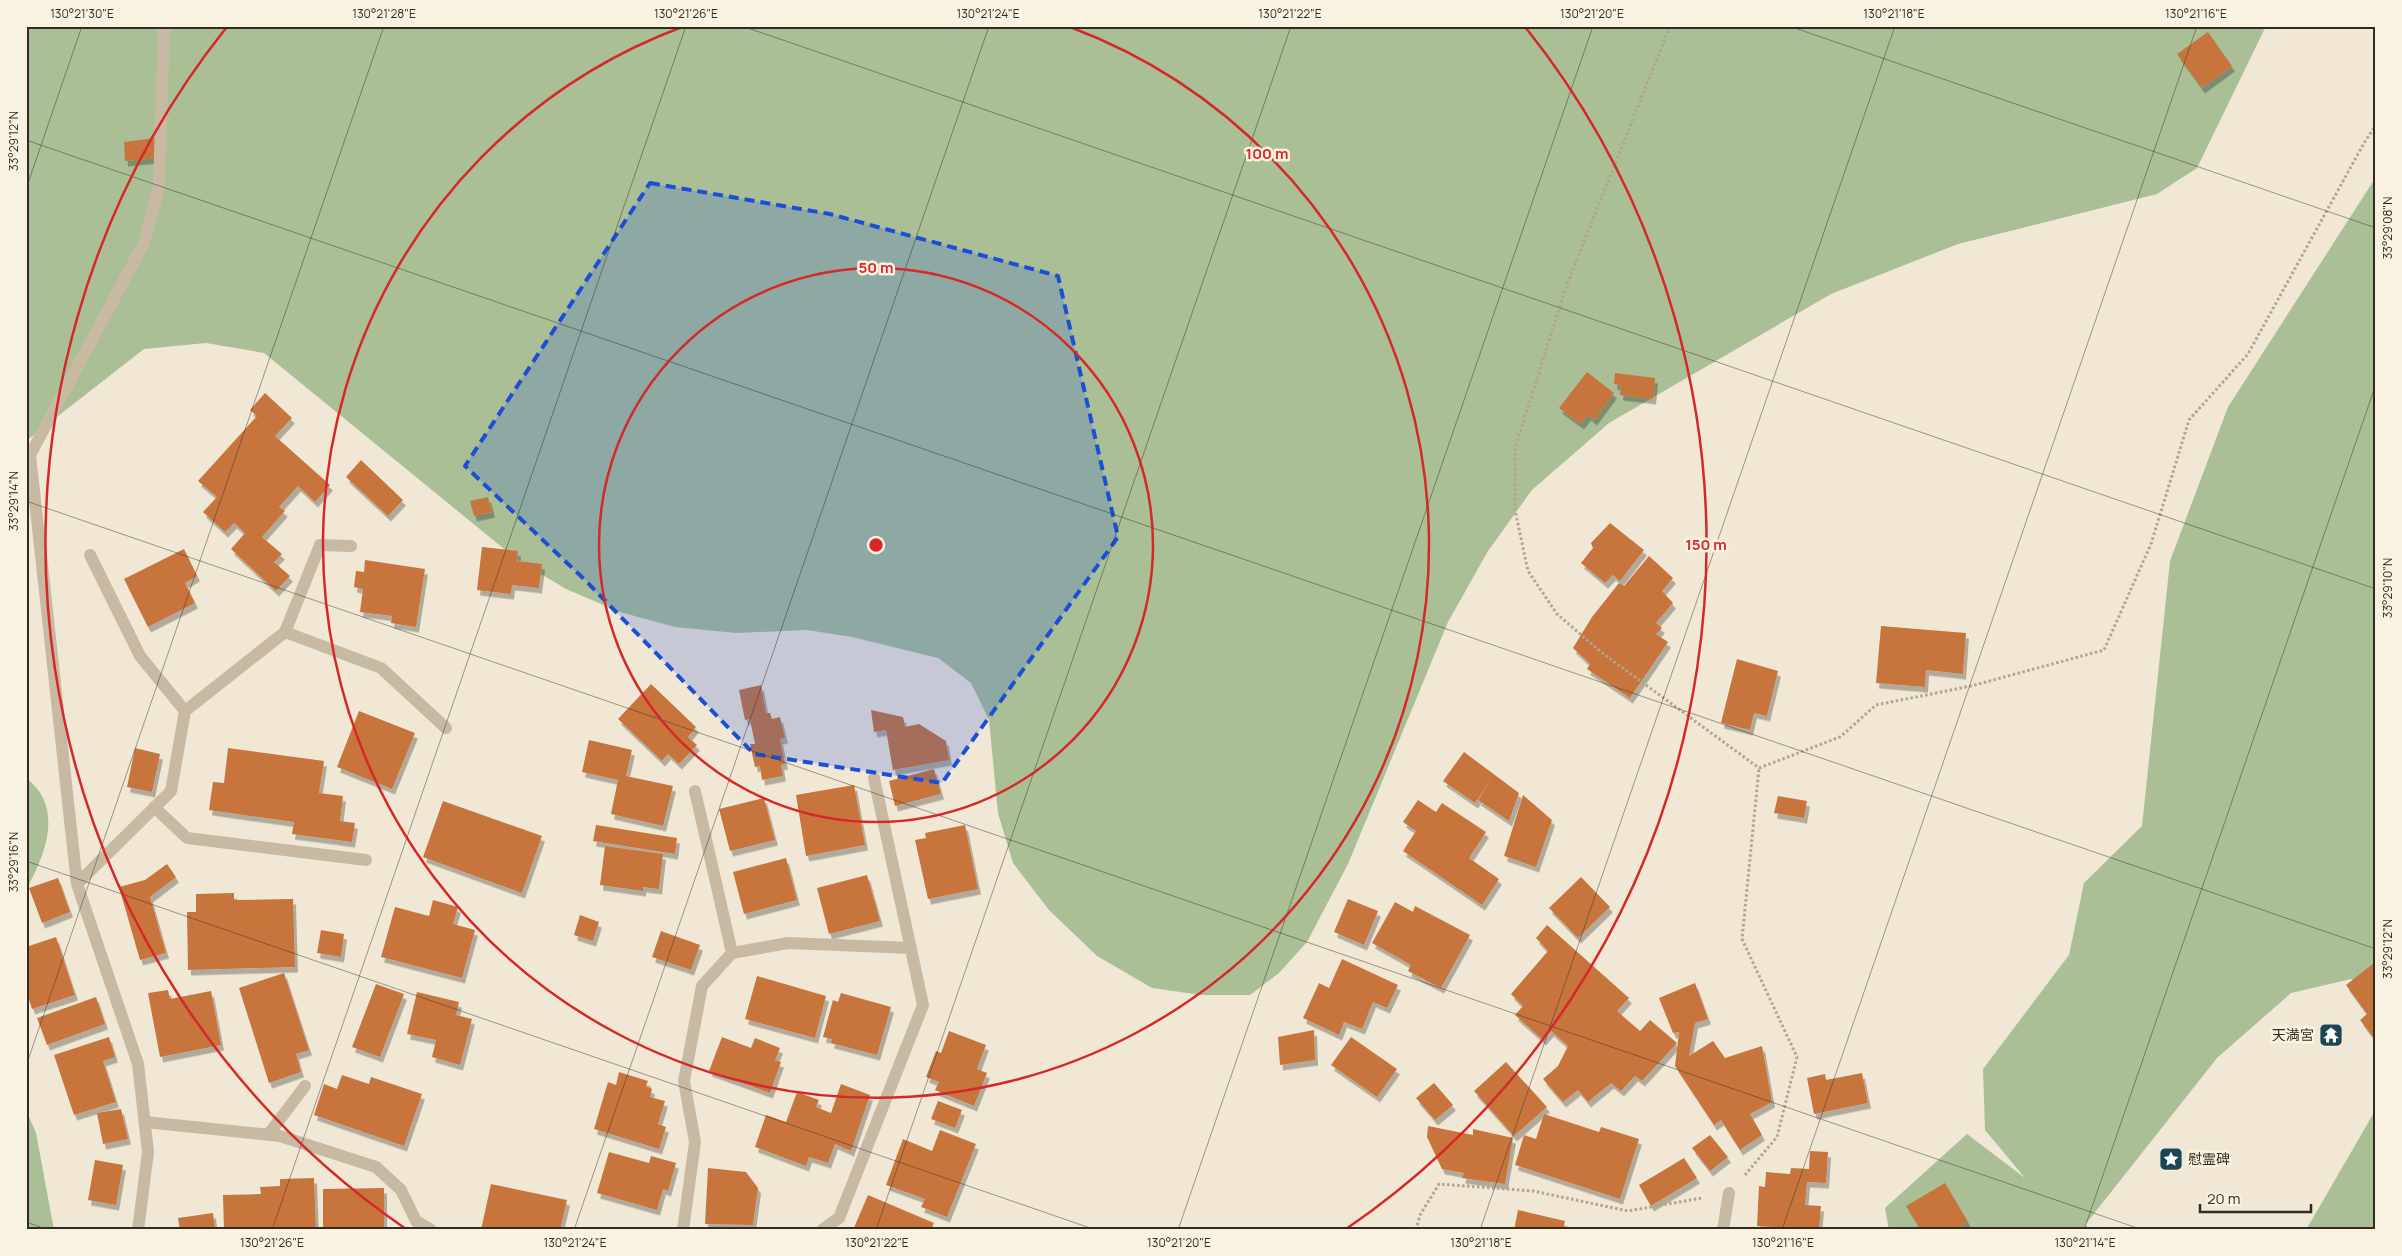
<svg xmlns="http://www.w3.org/2000/svg" width="2402" height="1256" font-family="Manrope,'Noto Sans JP',sans-serif">
<style>
.green{fill:#aabf96}
.building{fill:#c7753d;filter:url(#shadow)}
.lines{fill:none;stroke-linecap:round;stroke-linejoin:round}
.path{stroke:#b4a48c;stroke-width:3;stroke-dasharray:2.5 2.5;stroke-linecap:butt}
.street{stroke:#c8baa2;stroke-width:12}
.marked{fill:#1d4ed8;fill-opacity:0.2;stroke:#1d4ed8;stroke-width:4;stroke-dasharray:10 6;stroke-linejoin:round}
.ticks{fill:none;stroke:#322b24;stroke-width:1;stroke-opacity:0.45}
.ring{fill:none;stroke:#d62828;stroke-width:2.5}
.labels{text-anchor:middle;stroke-width:5;stroke-linejoin:round;paint-order:stroke}
.poi-label{font-size:14px;fill:#322b24;stroke:#f9f2e1;text-anchor:end}
.centre{fill:#d62828;stroke:#f9f2e1;stroke-width:2.5}
.ring-label{font-size:15px;text-anchor:middle;font-weight:bold;fill:#d62828;stroke:#f9f2e1;stroke-width:5;stroke-linejoin:round;paint-order:stroke}
.neatline{fill:none;stroke:#322b24;stroke-width:2}
.ticks-label{font-size:12px;text-anchor:middle;fill:#322b24}
</style>
<defs>
<filter id="shadow"><feDropShadow dx="3" dy="5.5" stdDeviation="0" flood-color="#0004"/></filter>
</defs>
<rect width="100%" height="100%" fill="#f0e8d5"/>
<path class="green" d="M26,26h2240l-69,142 -40,26 -199,50 -127,50 -222,129 -77,67 -44,61 -40,71 -100,242 -41,78 -28,31 -29,22h-49l-49,-7 -55,-32 -48,-46 -36,-47 -15,-50 -9,-93 -18,-37 -33,-25 -86,-21 -45,-7 -71,3 -61,-6 -55,-15 -54,-23 -47,-28 -255,-208 -58,-10 -62,6 -118,92z
M2376,177v811l-25,-9 -60,14 -74,65 -132,167 6,5h-202l-4,-22 82,-74 58,44 -40,-48 -2,-61 86,-114 15,-72 58,-57 28,-265 58,-154z
M26,778c39,29 19,78 0,112z
M2376,1109v121h-70z
M26,1110l10,23 18,97h-28z"/>
<path class="building" d="M2208,32l24,34 -30,22 -25,-34z
M156,138v20l-31,3 -1,-19z
M1587,372l27,21 -20,27 -6,-5 -7,9 -22,-16z
M1615,373l40,5 -2,21 -33,-4 1,-10 -7,-1z
M265,393l27,25 -17,18 55,49 -15,17 -17,-16 -19,21 6,4 -23,26 20,17 -8,8 16,14 -14,15 -45,-42 14,-16 -11,-10 -9,9 -22,-20 14,-15 -19,-16 59,-65 -7,-6z
M361,460l42,40 -15,16 -42,-39z
M488,497l4,15 -18,4 -4,-15z
M1610,523l34,27 -24,31 -7,-6 -8,8 -24,-20 12,-15 -2,-5z
M482,547l36,4 -1,10 25,3 -3,24 -27,-3 -1,9 -34,-4z
M184,549l13,27 -12,7 10,20 -47,24 -24,-48z
M1649,556l24,22 -11,13 11,12 -17,20 6,5 -6,6 12,8 -38,56 -43,-29 3,-5 -17,-16 19,-31 27,-34 5,3z
M365,560l60,9 -9,58 -25,-4 1,-7 -32,-4 3,-23 -9,-2 2,-16 8,1z
M1881,626l85,7 -3,41 -37,-4 -1,17 -49,-4z
M1737,659l41,12 -11,45 -13,-3 -4,17 -29,-7z
M651,684l45,43 -8,10 9,8 -18,19 -11,-10 -6,7 -44,-42z
M761,685l5,28h4l2,6 8,-2 5,21 -5,1 5,25 -4,1 2,11 -21,4 -2,-14 -5,1 -5,-23h5l-5,-25 -5,1 -6,-30z
M871,710l32,7 2,10 14,-3 27,17 3,19 -56,10 -7,-40 -12,2z
M359,711l56,22 -23,56 -55,-22z
M589,740l43,10 -6,26 47,10 -10,40 -52,-12 7,-34 -36,-8z
M135,748l25,6 -8,38 -25,-5z
M228,748l96,13 -5,32 24,3 -3,25 15,2 -3,19 -60,-8 2,-12 -85,-12 4,-28 11,1z
M1464,752l55,41 -10,28 -31,-21 15,-23 -18,26 -32,-22z
M934,769l7,25 -46,12 -6,-25z
M854,785l11,60 -59,11 -10,-61z
M1523,795l29,25 -16,47 -32,-11z
M1778,796l29,5 -3,17 -30,-5z
M764,798l11,42 -45,11 -11,-42z
M1418,800l18,12 6,-9 44,29 -17,26 30,21 -17,26 -79,-54 13,-20 -13,-9z
M443,801l99,35 -20,57 -99,-36z
M596,825l81,13 -2,16 -82,-13z
M965,825l13,64 -50,10 -13,-59 11,-2 -1,-5z
M605,846l58,8 -4,35 -16,-2v4l-43,-6z
M786,858l11,42 -53,14 -11,-42z
M167,864l9,13 -26,20 16,56 -26,7 -21,-73 26,-7z
M867,875l13,46 -51,13 -12,-46z
M1581,877l29,30 -32,31 -29,-30z
M58,878l12,34 -28,11 -13,-35z
M234,893v7l59,-1 2,68 -107,3 -1,-58h9v-18z
M1348,899l30,12 -14,34 -30,-13z
M433,900l25,7 -5,17 22,6 -13,48 -81,-21 14,-50 34,9z
M1395,902l18,10 2,-6 55,29 -29,53 -33,-17 3,-6 -39,-22z
M580,915l19,7 -6,19 -19,-6z
M1547,925l82,73 -12,13 23,20 10,-11 27,23 -35,38 -7,-5 -14,15 -10,-8 -23,19 -10,-12 -15,12 -20,-23 15,-13 10,-20 -17,-15 -8,9 -28,-25 8,-9 -12,-12 37,-43 -12,-13z
M321,930l23,4 -3,23 -24,-4z
M661,931l39,14 -9,25 -39,-13z
M56,937l19,58 -43,14 -6,-19v-43z
M1342,959l56,26 -11,23 -14,-6 -11,27 -18,-7 -5,13 -36,-17 16,-35 10,5z
M2374,963l2,2v76l-16,-21 7,-6 -21,-29z
M284,973l25,77 -13,4 5,18 -32,11 -30,-95z
M757,976l69,20 -11,42 -70,-19z
M1695,983l13,36 -13,4 -6,33 24,-15 12,17 37,-12 10,56 -22,12 12,21 -22,15 -19,-30 -7,5 -39,-59 4,-34 -6,1 -14,-35z
M376,984l28,10 -24,63 -28,-10z
M168,990l2,9 41,-8 10,54 -61,12 -12,-64z
M417,992l42,10 -3,13 16,4 -12,46 -28,-8 4,-17 -29,-6z
M841,993l50,14 -14,48 -46,-12 1,-4 -9,-2 10,-37 5,2z
M96,997l9,27 -58,21 -10,-27z
M1314,1030l1,30 -35,5 -2,-28z
M949,1031l37,14 -9,24 10,4 -13,33 -39,-16 4,-8 -13,-5 10,-26 5,2z
M109,1037l6,20 -12,4 13,41 -42,13 -20,-60z
M722,1037l29,11 4,-10 25,10 -5,12 6,2 -11,31 -61,-22z
M1351,1037l46,32 -20,28 -46,-32z
M1506,1062l41,45 -33,29 -40,-45z
M619,1072l29,9 -2,5 6,3 -2,8 15,4 -7,23 8,3 -7,22 -65,-20 14,-47 8,3z
M1862,1073l6,30 -54,11 -7,-36 18,-4 1,6z
M342,1075l27,9 2,-7 51,17 -18,52 -90,-31 10,-31 13,5z
M1434,1083l19,22 -18,15 -19,-22z
M841,1084l29,11 -19,56 -16,-7 -7,19 -19,-6 -3,9 -51,-19 11,-32 20,7 11,-30 22,8 -3,7 15,6z
M938,1101l24,9 -7,18 -24,-9z
M121,1109l7,30 -25,5 -6,-31z
M1544,1114l55,18 2,-5 38,12 -19,60 -105,-34 9,-30 12,4z
M1428,1126l45,9v-6l40,9 -8,46 -43,-6 2,-5 -22,-4 -15,-32z
M940,1130l36,14 -29,73 -26,-10 4,-8 -39,-14 17,-46 29,12z
M1710,1135l18,22 -18,14 -18,-23z
M1810,1151l18,1 -2,31 -19,-1 -2,23 16,1 -2,22 -5,-1v3h-40v-3l-17,-1 2,-40 6,1 1,-15 24,2 1,-6 18,1z
M609,1152l40,11 2,-7 25,7 -8,28 -5,-2 -6,21 -60,-17z
M1684,1158l13,20 -46,28 -12,-21z
M95,1160l28,5 -7,40 -28,-5z
M708,1168l38,4 12,16 -5,37 -48,-1z
M314,1178l2,52h-92l-1,-35 38,-1 -1,-7 20,-1v-7z
M1945,1183l23,39 -14,8h-33l-15,-24z
M491,1184l76,16 -7,30h-79z
M384,1188v42h-61v-41z
M868,1195l66,28 -3,7h-78z
M1518,1210l47,11 -2,9h-49z
M213,1213l2,17h-35l-2,-12z"/>
<g class="lines">
<path class="path" d="M1670,26l-103,258 -52,164v62l13,61 29,43 44,38 158,116
M1759,768l81,-31 36,-32 95,-19 133,-36 47,-106 38,-124 59,-66 116,-211 12,-18
M1745,1175l32,-38 20,-80 -55,-118 17,-171
M1416,1230l4,-15 19,-31 94,7 95,20 74,-13"/>
<path class="street" d="M26,449l4,6 47,429 61,180 10,88 -10,78
M30,455l114,-212 15,-56 5,-161
M90,555l50,101 45,55
M285,632l96,36 65,60
M154,807l33,31 179,22
M77,884l94,-93 14,-80 100,-79 35,-87 31,1
M732,953l56,-10 123,5
M145,1122l135,14 96,31 25,23 15,31 15,9
M268,1135l37,-49
M683,1230l12,-88 -11,-61 18,-95 30,-33 -37,-162
M822,1230l17,-12 84,-213 -49,-227
M1723,1230l6,-37"/>
</g>
<path class="marked" d="M650,183l180,31 228,62 60,261 -176,246 -188,-29 -168,-173 -121,-115z"/>
<path class="ticks" d="M742,26l1634,563M1789,26l587,202M26,140l2350,809M26,189l56,-163M26,501l2117,729M26,861l1070,369M26,1066l358,-1040M26,1222l23,8M272,1230l414,-1204M574,1230l415,-1204M876,1230l415,-1204M1178,1230l415,-1204M1480,1230l415,-1204M1782,1230l415,-1204M2084,1230l292,-846"/>
<g class="ring">
<circle cx="876" cy="545" r="277"/>
<path d="M1070 27A553 553 0 1 1 682 27"/>
<path d="M406 1229A830 830 0 0 1 226 28M1526 28A830 830 0 0 1 1346 1229"/>
</g>
<defs>
<g id="temple-square" transform="scale(1.25)"><rect x="-9" y="-9" width="18" height="18" rx="4" fill="#1a4654" stroke="#f9f2e1"/><path d="M0-6L5-2H3V0L6.5 2.5H4V6H1.5V3h-3V6H-4V2.5H-6.5L-3 0V-2H-5Z" fill="#fff"/></g>
<g id="sight-square" transform="scale(1.25)"><rect x="-9" y="-9" width="18" height="18" rx="4" fill="#1a4654" stroke="#f9f2e1"/><path d="M0-6L1.8-2.2L6-1.7L2.9 1.2L3.7 5.4L0 3.3L-3.7 5.4L-2.9 1.2L-6-1.7L-1.8-2.2Z" fill="#fff"/></g>
</defs>
<g fill-rule="evenodd">
<use href="#temple-square" x="2331" y="1035"/>
<use href="#sight-square" x="2171" y="1159"/>
</g>
<g class="labels">
<g class="poi-label">
<text x="2314" y="1040">天満宮</text>
<text x="2188" y="1164" text-anchor="start">慰霊碑</text>
</g>
</g>
<circle cx="876" cy="545" r="8" class="centre"/>
<g class="ring-label">
<text x="1267" y="159">100 m</text>
<text x="876" y="273">50 m</text>
<text x="1706" y="550">150 m</text>
</g>
<rect width="2402" height="1256" fill="none" stroke="#f9f2e1" stroke-width="55"/>
<path d="M2200 1204v8h111v-8" fill="none" stroke="#322b24" stroke-width="2.5"/>
<text x="2207" y="1204" font-size="15" fill="#322b24" stroke="#f9f2e1" stroke-width="4" paint-order="stroke">20 m</text>
<rect x="28" y="28" width="2346" height="1200" class="neatline"/>
<g class="ticks-label">
<text x="82" y="18">130°21'30"E</text>
<text x="384" y="18">130°21'28"E</text>
<text x="686" y="18">130°21'26"E</text>
<text x="988" y="18">130°21'24"E</text>
<text x="1290" y="18">130°21'22"E</text>
<text x="1592" y="18">130°21'20"E</text>
<text x="1894" y="18">130°21'18"E</text>
<text x="2196" y="18">130°21'16"E</text>
<text transform="translate(14 141) rotate(-90)" y="4">33°29'12"N</text>
<text transform="translate(2388 228) rotate(-90)" y="4">33°29'08"N</text>
<text transform="translate(14 501) rotate(-90)" y="4">33°29'14"N</text>
<text transform="translate(2388 588) rotate(-90)" y="4">33°29'10"N</text>
<text transform="translate(14 862) rotate(-90)" y="4">33°29'16"N</text>
<text transform="translate(2388 949) rotate(-90)" y="4">33°29'12"N</text>
<text x="272" y="1247">130°21'26"E</text>
<text x="575" y="1247">130°21'24"E</text>
<text x="877" y="1247">130°21'22"E</text>
<text x="1179" y="1247">130°21'20"E</text>
<text x="1481" y="1247">130°21'18"E</text>
<text x="1783" y="1247">130°21'16"E</text>
<text x="2085" y="1247">130°21'14"E</text>
</g>
</svg>
